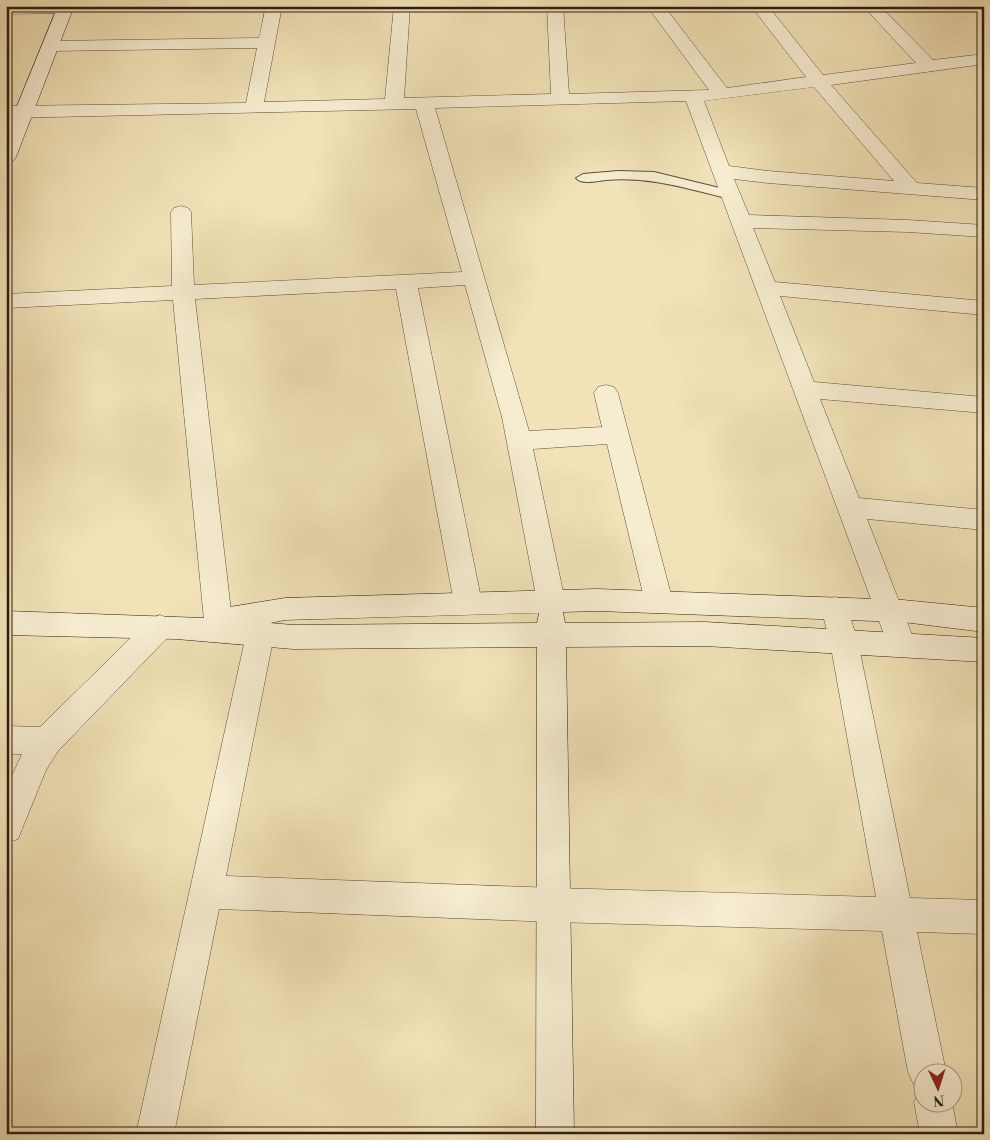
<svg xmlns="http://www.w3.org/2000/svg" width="990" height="1140" font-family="'Libre Bodoni',serif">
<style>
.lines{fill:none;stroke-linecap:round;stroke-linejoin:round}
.lane-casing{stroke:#5f4e3c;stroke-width:2}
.street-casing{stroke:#5f4e3c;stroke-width:1}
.secondary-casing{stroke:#2e1d13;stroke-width:1}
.lane{fill:#f6ecd0;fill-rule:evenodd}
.street{fill:#f6ecd0;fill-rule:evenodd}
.secondary{fill:#f6ecd0;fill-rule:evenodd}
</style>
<rect width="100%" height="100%" fill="#f1e2b7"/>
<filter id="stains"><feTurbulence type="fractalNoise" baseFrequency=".004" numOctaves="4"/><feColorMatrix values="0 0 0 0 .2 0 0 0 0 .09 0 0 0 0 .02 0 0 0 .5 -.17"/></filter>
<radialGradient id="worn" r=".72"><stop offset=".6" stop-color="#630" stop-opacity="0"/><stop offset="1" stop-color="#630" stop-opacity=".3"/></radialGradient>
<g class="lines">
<g class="lane-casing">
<path id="lane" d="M618,171l36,1 82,20 2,3 -7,4c-43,-10 -81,-23 -125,-19 -9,1 -24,5 -30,-2l7,-4z"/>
</g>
<g class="street-casing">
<path id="street" d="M6,6h67l1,2 -2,4 -6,1 -60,1z
M266,6h16l-18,96 121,-3 9,-93h16l-6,92 147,-4 -4,-88h16l6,88 140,-4 -62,-84h17l63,82 79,-11 -55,-71h17l55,69 93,-12 -53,-57h17l53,54 51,-6v10l-153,21 86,98 67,5v12l-216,-17 -34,-4 15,36 159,5 76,5v12l-76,-5 -155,-4 22,54 209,19v14l-204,-19 34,86 170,15v16l-164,-14 39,99 125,12v20l-117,-11 49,126 -4,9 -10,3 -10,-3 -4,-9 -202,-544 -251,7 94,323 73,-4 -8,-34 4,-6 8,-2 8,2 4,6 55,209 -4,8 -10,3 -10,-3 -4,-8 -38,-158 -74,5 32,152 -4,8 -10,3 -10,-3 -4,-8 -35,-184 -37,-132 -47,3 64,315 -4,8 -10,3 -10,-3 -4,-8 -58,-314 -201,10 37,321 -4,8 -10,4 -10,-4 -4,-8 -31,-320 -167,8v-14l166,-8 -1,-74 3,-4 7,-2 7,2 3,4 3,73 268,-13 -46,-163 -410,9v-12l240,-3 11,-55 -206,3 -6,-1 -3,-4 3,-4 6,-1 208,-3zM814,87l80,94 -126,-10 -39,-5 -25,-65z
M835,597l10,3 13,42 52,256 74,2v34l-67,-2 29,140h-24v30h30l6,32h-38l-6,-32 7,-14 -7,-3 -6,-13 -26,-141 -328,-9 -335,-13 -45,225h-38l110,-499 4,-8 10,-4 10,4 4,8 -48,241 328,12 322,9 -46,-255 -9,-34 4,-8z
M160,615l10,4 4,8 -4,8 -112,116 -12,19 -28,69 -12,4v-54l16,-35h-16v-28l34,1 110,-108z"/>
</g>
<g class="secondary-casing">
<path id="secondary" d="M58,6h16l-58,151 -3,4 -7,2v-30z
M597,589l306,11 81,8v24l-81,-10 -306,-11 -34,1 2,11 140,-1 279,16v24l-279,-16 -139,1 8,487h-38l1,-487 -244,2 -117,-10 -170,-4v-24l198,7 3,-5 10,-4 68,-11zM539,613l-2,10 -244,2 -23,-2 15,-3z"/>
</g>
<use href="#lane" class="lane"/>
<use href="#street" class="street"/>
<use href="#secondary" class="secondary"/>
</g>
<rect width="990" height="1140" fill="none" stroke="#f1e2b7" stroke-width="25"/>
<rect x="8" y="8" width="975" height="1125" fill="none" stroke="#2e1d13" stroke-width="2.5"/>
<rect x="12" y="12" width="965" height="1115" fill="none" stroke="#2e1d13"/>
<g transform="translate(938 1088) rotate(176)"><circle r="24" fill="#f6ecd0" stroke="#a69984"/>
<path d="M0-4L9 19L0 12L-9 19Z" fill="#8f2418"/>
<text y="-8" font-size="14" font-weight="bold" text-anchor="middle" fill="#2e1d13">N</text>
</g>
<rect width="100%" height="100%" filter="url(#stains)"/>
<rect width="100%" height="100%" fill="url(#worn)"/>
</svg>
